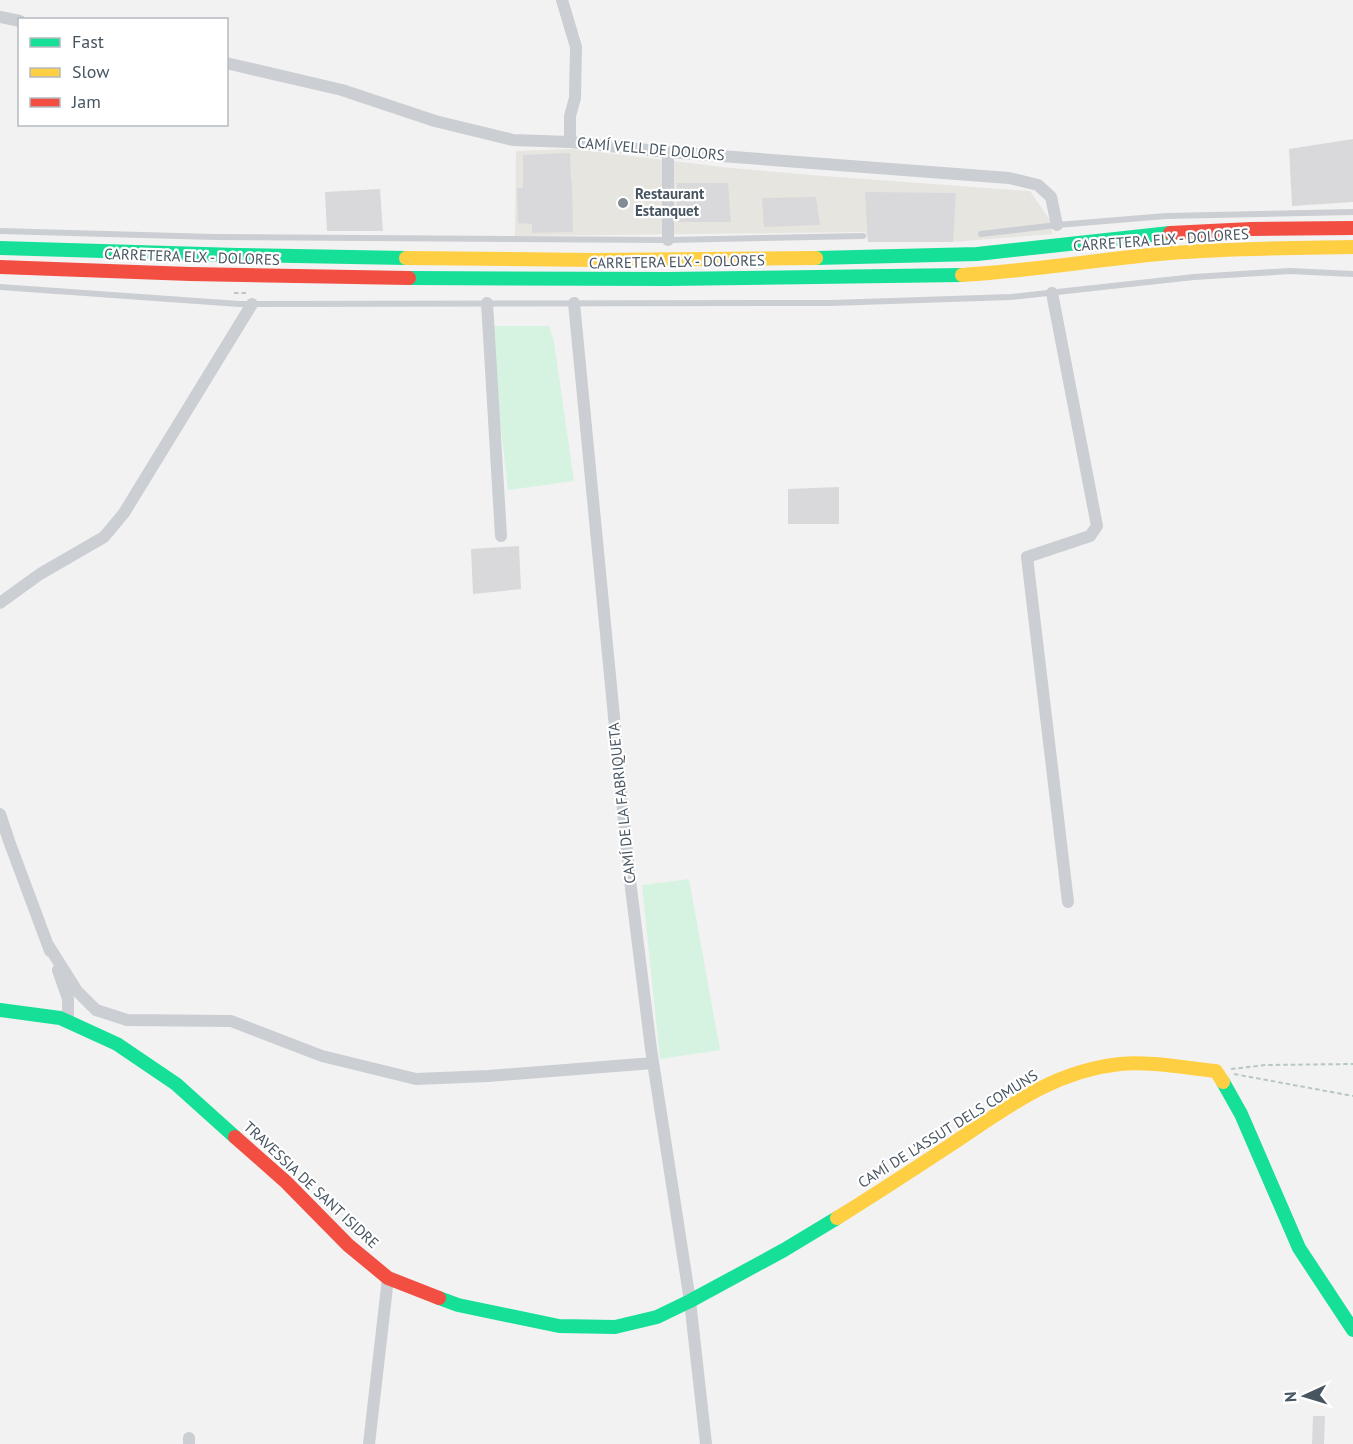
<svg xmlns="http://www.w3.org/2000/svg" width="1353" height="1444" font-family="'PT Sans',sans-serif">
<style>
.commercial{fill:#e7e5e0}
.green{fill:#d5f3e0}
.building{fill:#d9d9db}
.lines{fill:none;stroke-linecap:round;stroke-linejoin:round}
.path{stroke:#b8c7c2;stroke-width:2;stroke-dasharray:4.5 3;stroke-linecap:butt}
.lane{stroke:#cbced2;stroke-width:6}
.street{stroke:#cbced2;stroke-width:12}
.fast{stroke:#16e098;stroke-width:14}
.slow{stroke:#ffcf43;stroke-width:14}
.jam{stroke:#f24e42;stroke-width:14}
.poi-dot{fill:#838c94;stroke:#fff;stroke-width:2}
.labels{text-anchor:middle;stroke-width:4.5;stroke-linejoin:round;paint-order:stroke}
.street-label{font-size:15px;fill:#475561;stroke:#fff}
.poi-label{font-size:15px;font-weight:bold;fill:#475561;stroke:#fff;text-anchor:start}
</style>
<rect width="100%" height="100%" fill="#f3f2f2"/>
<path class="commercial" d="M573,149l158,19 93,8 206,15 20,29 2,14 -99,8h-85l-3,-10 -350,4 1,-85z"/>
<path class="green" d="M489,326h60l5,16 20,139 -66,9z
M689,879l31,171 -60,9 -18,-174z"/>
<path class="building" d="M1353,139v63l-61,4 -3,-57z
M570,153l1,29h1l1,50 -41,1v-9l-14,-1 -1,-35h6v-33z
M677,183h51l3,39h-54z
M380,189l3,42h-56l-2,-39z
M865,192l91,1 -3,49h-85z
M816,197l4,28 -56,2 -2,-29z
M839,487v37h-51v-35z
M519,546l2,43 -48,5 -2,-45z
M1313,1416h12l-1,28h-12z"/>
<g class="lines">
<path class="path" d="M234,293h12
M1231,1069l35,-4 87,-1
M1234,1074l119,22"/>
<path class="lane" d="M0,231l214,6 454,3 195,-4
M981,234l76,-9 109,-9 187,-4
M0,287l239,17 592,-1 180,-6 183,-20 96,-6 63,3"/>
<path class="street" d="M562,0l14,47 -1,51 -5,18v26
M0,17l20,4
M226,63l116,27 93,31 78,19 57,2 98,10 341,26 29,7 13,12 6,28
M668,240v-88
M1052,293l45,233 -7,10 -63,21 41,345
M487,303l14,233
M574,303l55,569 22,177 39,252 16,143
M0,603l40,-29 64,-37 20,-24 128,-209
M0,814l9,27 41,110
M48,945l29,46 19,19 31,10 104,1 91,35 94,23 72,-3 165,-13
M58,970l10,29v23
M189,1444v-6
M369,1444l19,-166"/>
<path class="fast" d="M0,248l238,7 168,3
M816,258l161,-4 193,-21
M409,278l258,1 295,-4
M0,1010l60,8 57,26 59,40 59,53
M1223,1082l18,32 58,134 54,82
M439,1298l19,7 101,21 56,1 42,-10 33,-16 94,-51 53,-32"/>
<path class="slow" d="M406,258l189,2 221,-2
M962,275c69,-4 139,-16 208,-22 61,-5 122,-5 183,-6
M837,1218c39,-24 77,-49 115,-74 54,-36 101,-73 168,-80 29,-3 66,4 96,7l7,11"/>
<path class="jam" d="M1170,233l81,-4 102,-1
M0,267l190,7 219,4
M235,1137l51,45 62,63 40,33 51,20"/>
</g>
<circle class="poi-dot" cx="623" cy="203" r="6"/>
<g class="labels">
<g class="street-label">
<text transform="translate(651 149) rotate(5)" y="5">CAMÍ VELL DE DOLORS</text>
<text transform="translate(1161 240) rotate(-4)" y="5">CARRETERA ELX - DOLORES</text>
<text transform="translate(192 257) rotate(2)" y="5">CARRETERA ELX - DOLORES</text>
<text transform="translate(677 262) rotate(-1)" y="5">CARRETERA ELX - DOLORES</text>
<text transform="translate(622 803) rotate(-96)" y="5">CAMÍ DE LA FABRIQUETA</text>
<text transform="translate(948 1129) rotate(-32)" y="5">CAMÍ DE L'ASSUT DELS COMUNS</text>
<text transform="translate(311 1185) rotate(43)" y="5">TRAVESSIA DE SANT ISIDRE</text>
</g>
<g class="poi-label">
<text x="635" y="199">Restaurant<tspan x="635" dy="17">Estanquet</tspan></text>
</g>
</g>
<rect x="18" y="18" width="210" height="108" fill="#ffffff" stroke="#b5bbc0" stroke-width="1.5"/>
<rect x="30" y="38" width="30" height="9" fill="#16e098" stroke="#b5bbc0" stroke-width="1.5"/>
<text x="72" y="48" font-size="18" fill="#475561">Fast</text>
<rect x="30" y="68" width="30" height="9" fill="#ffcf43" stroke="#b5bbc0" stroke-width="1.5"/>
<text x="72" y="78" font-size="18" fill="#475561">Slow</text>
<rect x="30" y="98" width="30" height="9" fill="#f24e42" stroke="#b5bbc0" stroke-width="1.5"/>
<text x="72" y="108" font-size="18" fill="#475561">Jam</text>
<g transform="translate(1305 1396) rotate(266)" stroke="#ffffff" stroke-width="4.5" paint-order="stroke">
<path d="M0-4.5L10 22L0 15L-10 22Z" fill="#475561"/>
<text y="-9" font-size="16" font-weight="bold" text-anchor="middle" fill="#475561">N</text>
</g>
</svg>
